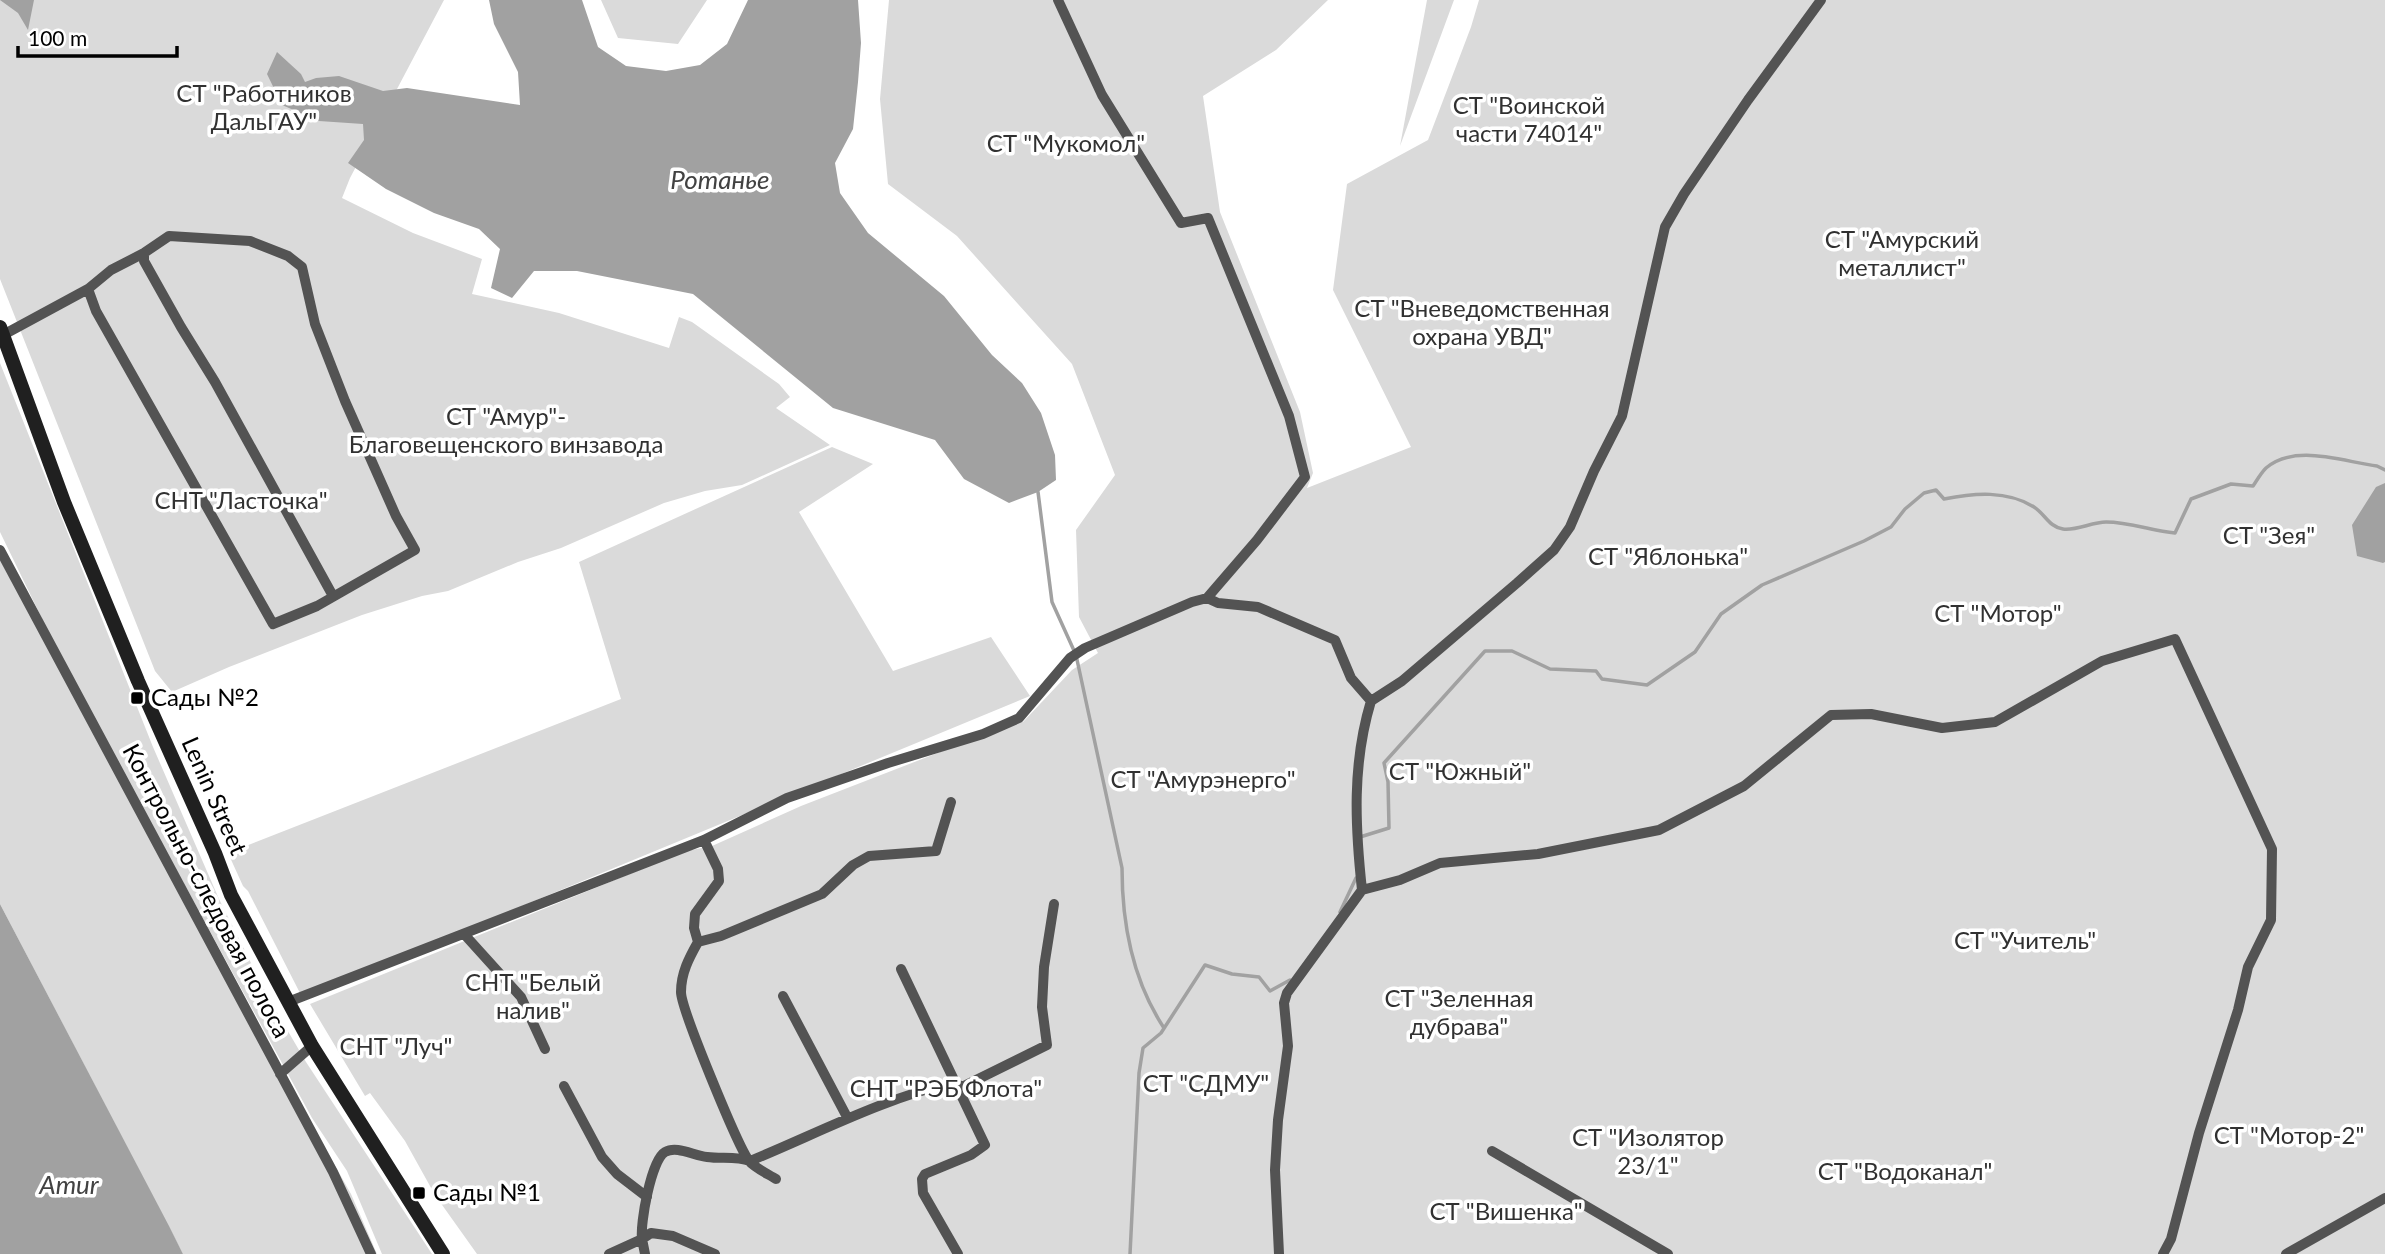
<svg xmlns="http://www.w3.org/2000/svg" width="2385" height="1254" font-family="Lato,sans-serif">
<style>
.green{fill:#dadada}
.water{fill:#a1a1a1}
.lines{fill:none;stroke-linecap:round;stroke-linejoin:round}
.stream{stroke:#a1a1a1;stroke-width:3.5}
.street{stroke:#535353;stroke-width:10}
.secondary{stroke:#202020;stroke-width:14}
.poi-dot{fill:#000;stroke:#fff;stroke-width:2.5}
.labels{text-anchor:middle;stroke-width:7;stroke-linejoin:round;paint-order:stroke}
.park-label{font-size:24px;fill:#313131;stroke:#fff}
.poi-label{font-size:24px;fill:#000;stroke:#fff;text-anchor:start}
.street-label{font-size:24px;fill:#000;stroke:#fff}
.water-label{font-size:26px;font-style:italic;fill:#424242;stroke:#fff}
</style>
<rect width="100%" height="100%" fill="#fff"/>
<path class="green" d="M0,0h444l-94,178 -8,20 71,35 69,26 -10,35 87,19 110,35 10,-31 13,5 87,62 11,13 -14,11 54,37 -88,40 -37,6 -41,12 -103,45 -43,14 -70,29 -26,5 -60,19 -133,52 -57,25 -17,-21 -155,-392z
M601,0h106l-29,44 -60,-6z
M889,0h439l-52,50 -73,46 17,116 80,200 13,61 -6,15 104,-41 -78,-157 14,-106 81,-44 43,-113 8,-27h906v1254h-1908l-42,-59 -30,-54 -35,-48 -5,3 -55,-92 376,-153 26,-5 89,-40 219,-85 3,1 49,-52 26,-17 -19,-36 -3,-87 39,-55 -43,-111 -115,-128 -69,-52 -8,-85z
M1427,0h27l-54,146z
M0,363l153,384 66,152 49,98 38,65 126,192h-50l-35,-83 -35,-53 -248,-454 -64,-132z
M832,447l41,17 -74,48 94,159 98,-34 39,59 -728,301 -54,-106 -5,-5 -15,-33 393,-154 -42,-137z
M0,560l285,517 66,117 26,60h-194l-183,-350z"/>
<path class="water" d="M0,0h34l-6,30 -10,-17z
M489,0h93l16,47 28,19 40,5 34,-6 27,-21 21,-44h110l3,43 -3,39 -5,47 -18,34 5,30 28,40 76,63 48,59 30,28 19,30 14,42 1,25 -18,12 -29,11 -45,-24 -29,-39 -102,-32 -140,-114 -116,-23h-43l-22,27 -21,-10 9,-39 -21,-20 -45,-16 -48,-24 -38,-26 16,-23 -1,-16 -44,-3 -37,-16 -15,-31 10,-22 24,22 4,8 11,-4 23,-2 44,15 24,-3 113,17 -2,-33 -24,-48z
M2385,483v79l-2,1 -26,-7 -5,-31 24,-38z
M0,904l169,322 14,28h-183z"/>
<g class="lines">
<path class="stream" d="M1038,492l14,110 24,53 46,213c0,55 11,113 42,160
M1360,837l29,-9 -1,-46 -4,-19 101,-112h27l38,18 46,2 6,8 45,6 48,-33 26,-38 41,-29 102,-44 27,-14 14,-18 19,-16 12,-3 8,9c30,-6 63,-9 90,8 11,7 15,20 29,22 13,2 29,-7 43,-7 24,0 46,9 69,11l16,-34 40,-15 22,2c4,-6 8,-13 13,-18 29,-25 78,-6 111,-2l8,4
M1340,912l16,-34
M1130,1254l9,-181 4,-25 18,-15 44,-68 27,9 27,3 11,14 20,-11"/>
<path class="street" d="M1058,0l44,95 79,128 27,-5 81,198 16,61 -48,63 -50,58
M144,253v8l37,66 34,55 118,214
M3,335l85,-46 23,-19 33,-17 25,-17 81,5 38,15 14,11 13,57 30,77 51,115 19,34 -98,56 -44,18 -177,-313 -8,-22
M0,550l333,622 38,82
M704,840l14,29 1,12 -24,33 -1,14 4,14c-9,16 -17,31 -17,50 0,17 57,154 68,169 6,7 19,13 27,18
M1362,890l38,-10 40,-17 98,-9 121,-24 85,-44 87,-71 40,-1 71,14 53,-6 107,-61 73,-22 97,210 -1,71 -23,47 -10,43 -39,123 -28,106 -8,15
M1362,890c-7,-65 -10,-126 9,-189l31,-20 115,-98 37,-33 16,-23 24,-56 28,-55 43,-189 19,-33 64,-94 73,-100
M464,934l57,63 24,52
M698,942l23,-6 101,-42 31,-29 16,-9 67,-5 15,-49
M901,969l84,176 -14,10 -46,19 -3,5 1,14 35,61
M783,996l64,121
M288,1002l416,-162 83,-42 101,-35 95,-29 36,-16 51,-60 15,-10 107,-46 15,-4 11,5 40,4 77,33 16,38 20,23
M280,1074l32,-28
M564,1086l38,71 15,17 30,23
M1492,1151l176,103
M609,1254l33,-15 3,15
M715,1254l-42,-18 -22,-3 -9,6c-2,-15 9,-79 23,-87 12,-7 29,4 42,5 14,2 30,-1 43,4 68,-28 132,-62 204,-79l8,5 85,-42 -5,-38 2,-40 10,-63
M1279,1254l-4,-84 3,-50 10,-74 -4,-43 3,-10 75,-103
M2286,1254l99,-56"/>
<path class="secondary" d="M0,327l64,175 74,179 77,172 16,42 81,151 131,208"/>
</g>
<g class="poi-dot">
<rect x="130" y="691" width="14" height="14" rx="3.5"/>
<rect x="412" y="1186" width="14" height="14" rx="3.5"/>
</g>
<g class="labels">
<g class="park-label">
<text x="264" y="102">СТ "Работников<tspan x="264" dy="28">ДальГАУ"</tspan></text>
<text x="1529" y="114">СТ "Воинской<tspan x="1529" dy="28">части 74014"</tspan></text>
<text x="1066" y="152">СТ "Мукомол"</text>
<text x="1902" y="248">СТ "Амурский<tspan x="1902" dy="28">металлист"</tspan></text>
<text x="1482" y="317">СТ "Вневедомственная<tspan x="1482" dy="28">охрана УВД"</tspan></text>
<text x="506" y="425">СТ "Амур"-<tspan x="506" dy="28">Благовещенского винзавода</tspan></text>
<text x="241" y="509">СНТ "Ласточка"</text>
<text x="2269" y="544">СТ "Зея"</text>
<text x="1668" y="565">СТ "Яблонька"</text>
<text x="1998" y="622">СТ "Мотор"</text>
<text x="1460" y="780">СТ "Южный"</text>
<text x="1203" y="788">СТ "Амурэнерго"</text>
<text x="2025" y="949">СТ "Учитель"</text>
<text x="533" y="991">СНТ "Белый<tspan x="533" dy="28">налив"</tspan></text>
<text x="1459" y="1007">СТ "Зеленная<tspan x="1459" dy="28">дубрава"</tspan></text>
<text x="396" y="1055">СНТ "Луч"</text>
<text x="1206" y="1092">СТ "СДМУ"</text>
<text x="946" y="1097">СНТ "РЭБ Флота"</text>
<text x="2289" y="1144">СТ "Мотор-2"</text>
<text x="1648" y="1146">СТ "Изолятор<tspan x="1648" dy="28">23/1"</tspan></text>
<text x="1905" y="1180">СТ "Водоканал"</text>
<text x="1506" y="1220">СТ "Вишенка"</text>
</g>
<g class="poi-label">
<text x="151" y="706">Сады №2</text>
<text x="433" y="1201">Сады №1</text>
</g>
<g class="street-label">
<text transform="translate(214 796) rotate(66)" y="8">Lenin Street</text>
<text transform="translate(206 891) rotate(62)" y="8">Контрольно-следовая полоса</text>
</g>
<g class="water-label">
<text x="720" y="189">Ротанье</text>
<text x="69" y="1194">Amur</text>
</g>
</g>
<path d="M18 46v10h159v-10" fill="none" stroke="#000000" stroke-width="3.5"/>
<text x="28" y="46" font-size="21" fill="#000000" stroke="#ffffff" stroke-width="5" paint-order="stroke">100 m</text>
</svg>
